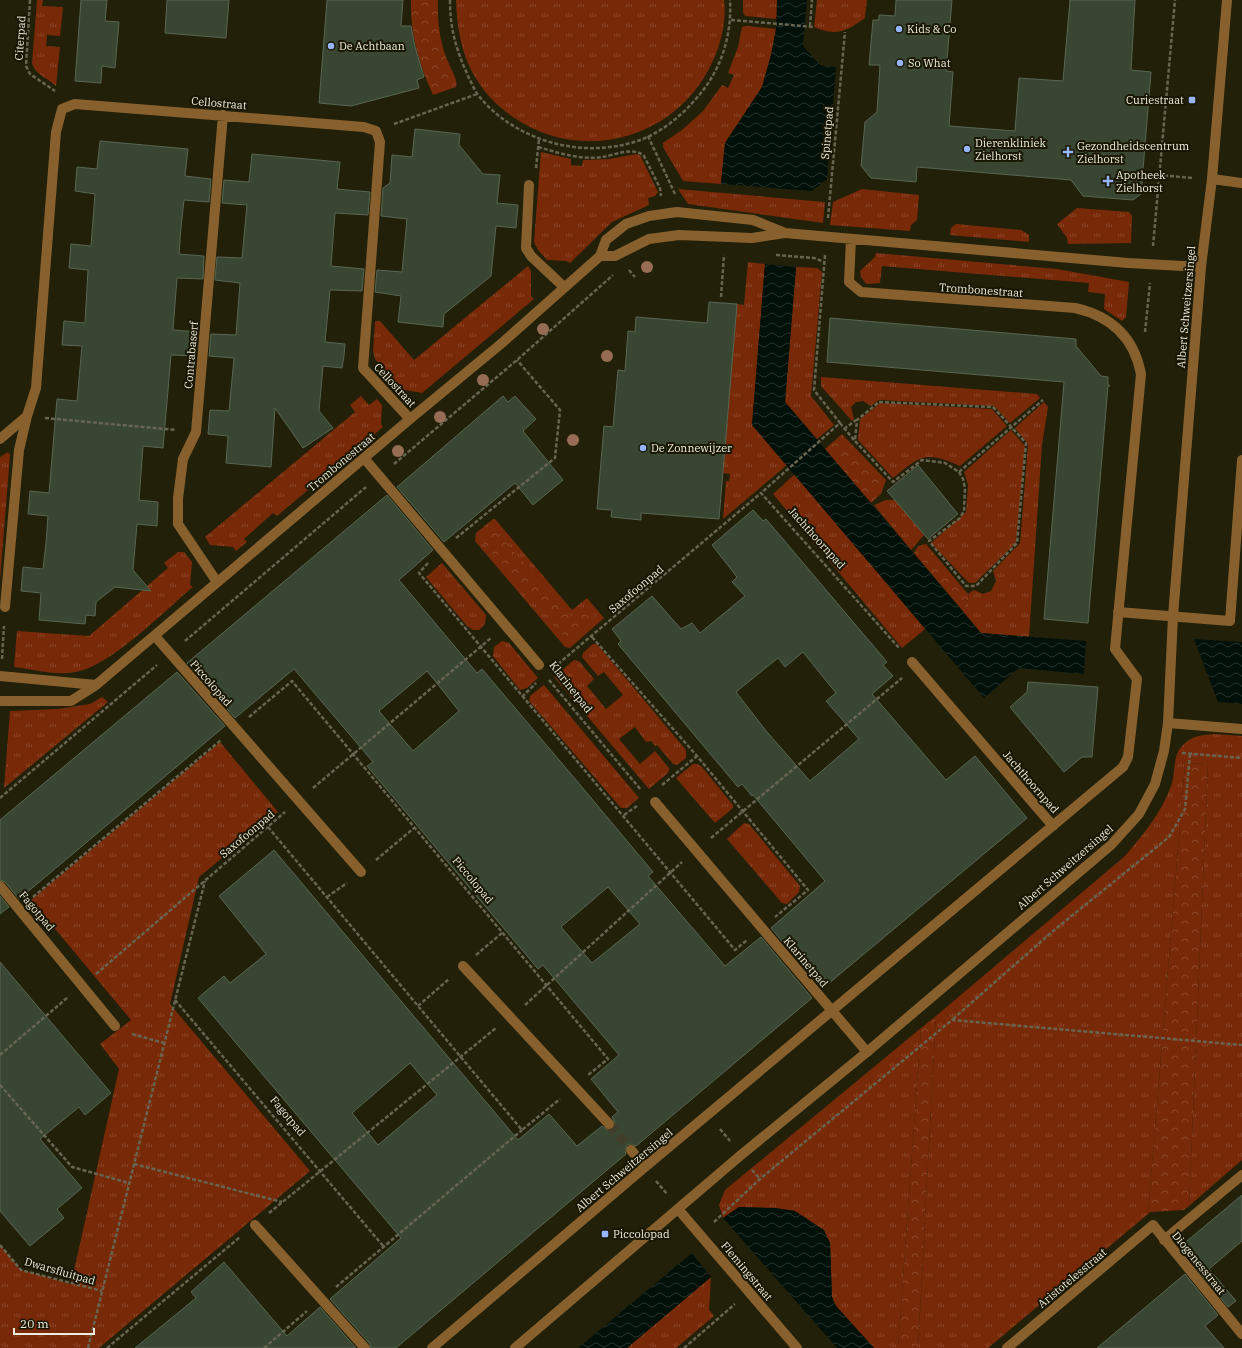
<svg xmlns="http://www.w3.org/2000/svg" width="1242" height="1348" font-family="'IBM Plex Serif',serif">
<style>
.grass{fill:url(#grass-tufts)}
.forest{fill:url(#forest-crowns)}
.water{fill:url(#water-waves)}
.building{fill:#384632;stroke:#586752;fill-rule:evenodd}
.lines{fill:none;stroke-linecap:round;stroke-linejoin:round}
.minor-tunnel{stroke:#413f29;stroke-width:10;stroke-dasharray:10 5;stroke-linecap:butt}
.path{stroke:#676551;stroke-width:2.5;stroke-dasharray:4 2;stroke-linecap:butt}
.minor{stroke:#87602d;stroke-width:10}
.tertiary{stroke:#87602d;stroke-width:10}
.tree{fill:#966c54}
.poi-dot{fill:#95b6fd;stroke:#191602;stroke-width:1.5}
.labels{text-anchor:middle;stroke-width:4;stroke-linejoin:round;paint-order:stroke}
.poi-label{font-size:11px;fill:#eeeddf;stroke:#191602;text-anchor:start}
.street-label{font-size:11px;fill:#eeeddf;stroke:#191602}
</style>
<defs>
<pattern id="grass-tufts" width="24" height="20" patternUnits="userSpaceOnUse"><rect width="24" height="20" fill="#782907"/><path d="M3 7l-1-3M5 7V3M7 7l1-3M15 17l-1-3M17 17v-4M19 17l1-3" fill="none" stroke="#8c482b"/></pattern>
<pattern id="forest-crowns" width="20" height="18" patternUnits="userSpaceOnUse"><rect width="20" height="18" fill="#782907"/><path d="M2 6a3 3 0 1 1 6 0M12 15a3 3 0 1 1 6 0" fill="none" stroke="#8c482b"/></pattern>
<pattern id="water-waves" width="16" height="10" patternUnits="userSpaceOnUse"><rect width="16" height="10" fill="#02100a"/><path d="M0 5q4-4 8 0t8 0" fill="none" stroke="#27332d"/></pattern>
</defs>
<rect width="100%" height="100%" fill="#222009"/>
<path class="grass" d="M37,0h6l-1,6 21,1 -3,29 -13,-1 -1,11 14,1 -4,39c-9,-9 -20,-10 -24,-23z
M456,0h268c3,23 -4,47 -14,67 -37,73 -129,97 -197,50 -13,-9 -25,-20 -34,-34 -17,-25 -22,-53 -23,-83z
M743,0h34v19l-32,-3 -2,-4z
M817,0h50l-2,18c-19,13 -27,19 -51,9z
M746,26l30,3 -5,26 -9,32 -37,56 -4,41 -38,-3 -20,-34v-4l19,-13 21,-19 19,-26 6,3 6,-13 -6,-2 10,-26 4,-20z
M541,152l30,7v6l11,1 1,-6 27,-1 26,-5 4,1 18,37 -3,4 -7,2 1,7 -37,17 -42,41 -4,-2 -19,-1 -9,-10 -4,-8z
M678,189l147,13 -2,21 -135,-19z
M862,189l57,6 -2,25 -6,5 -1,6 -80,-6 3,-23z
M1077,208l52,4 3,4 -1,27 -63,1 -1,-6 -10,-14z
M956,224l65,6 8,5v7l-79,-7 1,-7z
M876,253l181,16 72,13 -3,35 -4,4 -18,-12 1,-15 -17,-2 1,-9 -207,-17 -2,17 -14,1 -5,-7 -1,-6 15,-14z
M748,262l17,2 -13,161 35,40 -64,54 3,-38h3l1,-7 -7,-1 14,-169 7,1z
M528,266l3,5v25l3,3 -112,94 -22,-4 -25,-30 -2,-8 2,-30h5l34,39z
M796,267l21,1 5,4 -11,124 23,29 -17,14 -32,-37z
M821,377l216,17 3,4 -30,25 -16,-17 -115,-6 -8,6 -8,-5 -7,1 -5,5 3,12 -2,2 -31,-35z
M361,396l8,9 8,-6 5,6 -1,19 2,3 -106,89 -4,-3 -29,26 3,3 -11,9 -3,-4 -23,-2 -5,-8 150,-125 -5,-7z
M1044,402l4,5 -6,38 -13,192 -48,-4 -19,-23 7,-12 -1,-4 6,-4 9,4 8,-3 5,-10 -3,-10 27,-28 8,-99 -13,-16z
M880,403l112,6 15,17 -47,40c-35,-16 -40,-10 -67,12l-35,-38 2,-21z
M1011,430l14,16 -9,97 -41,40h-6l-38,-40 35,-31 2,-27 -4,-13z
M8,452l2,3 -10,125v-123z
M795,474l130,155 -23,19 -129,-154z
M886,500h9l29,35 -13,15 -37,-45z
M493,519h2l77,91 15,-12 17,20 -34,30 -5,-1 -90,-106 1,-8z
M178,552h6l8,10 -2,23 3,2c-29,24 -83,80 -118,85 -20,4 -42,-3 -61,-5l3,-36 72,5 79,-68 -4,-5z
M442,563l44,52 -1,9 -6,6h-6l-6,-4 -41,-49z
M502,641l7,2 29,35 -11,10 -7,2 -27,-34 1,-9z
M593,644h4l89,106v8l-9,7 -4,-1 -16,-19 -2,1 -4,-5 -5,1 -11,-15 -16,12 21,25 15,-13 14,17v4l-20,17 -95,-112 20,-17 5,1 15,18 -7,7 19,23 17,-14 -19,-23 -6,4 -16,-19 1,-4z
M544,685l95,113 -12,10h-6l-92,-107 1,-5z
M102,697l6,5 -104,86 6,-77 48,-2 32,-5z
M1214,734l28,2v424l-53,46 19,-442 -23,-1 -37,451 -160,134h-70l18,-332 189,-160c18,-21 37,-44 46,-70 5,-13 1,-31 12,-41 8,-9 19,-10 31,-11z
M220,742l58,70 -79,65 -29,127 140,167 -211,177h-99v-103l21,25 50,14 48,-215 -19,-25 31,-24 -100,-120z
M693,764h4l5,3 31,38v3l-18,15 -39,-45z
M744,823l5,1 51,62 -1,6 -12,12 -5,-1 -55,-64z
M921,1028l-23,320h-24l-38,-42 -4,-9 -2,-54 -35,-32 -20,-3 -36,-1 -16,11 -4,-13 6,-15z
M711,1277l-2,33 5,6 -38,32h-49z"/>
<path class="forest" d="M411,0h27c-1,21 2,45 11,64 3,7 9,16 7,23l-23,8c-14,-31 -23,-60 -22,-95z
M842,434l44,46 -5,14 -10,9 -46,-54z
M492,527l80,90 14,-11 10,12 -27,24 -89,-103v-3z
M926,544l42,50 1,4 -7,12 -48,-57 4,-7z
M1185,763l23,1 -19,442 -5,4 -34,2 -2,2z
M936,1016l-18,332h-20l23,-320z"/>
<path class="water" d="M777,0h30l-4,46 17,19 16,2 -9,112 -15,12 -91,-7 4,-41 37,-56 9,-32 5,-26z
M765,264l31,3 -11,135 196,231 105,8 -2,33 -65,-6 -35,30 -232,-273z
M1194,639l48,3v62l-24,-2z
M739,1207l36,1 20,3 29,19 6,13 2,54 4,9 38,42h-37l-114,-130z
M692,1253l19,24 -84,71h-49z"/>
<path class="building" d="M81,0h26l-2,21 14,1 -4,46 -13,-2 -1,17 -26,-2z
M167,0h62l-3,38 -61,-5z
M327,0h76l-2,26h10l4,21 9,30 -7,3 2,8 -68,18 -32,-3z
M896,0h56l-6,71 7,1 -4,54 66,5 4,-53 44,3 7,-81h65l-4,70 20,2 -10,122 -8,6 -50,-4 -12,-16 -154,-13 -1,15 -45,-4 -10,-12 4,-44 12,-10 3,-47h-11l4,-45h6v-5l16,1z
M415,129l45,5 -1,11 24,29 17,1 -3,28 21,2 -2,23 -20,-2 -5,50 -47,38 -1,13 -45,-5 3,-26 -26,-4 2,-22 25,2 5,-53 -26,-3 2,-28 7,-5 2,-28 20,2z
M100,141l88,8 -3,27 26,3 -2,23 -25,-2 -3,27 -2,27 25,2 -1,23 -26,-1 -4,52 25,2 -2,24 -25,-1 -8,93 -20,-2 -4,54 19,2 -1,24 -20,-2 -4,46 18,21 -36,-4 -19,15 -1,14 -9,-1 -1,9 -46,-4 2,-27 -20,-2 2,-24 20,2 3,-26 2,-27 -20,-2 2,-23 19,2 8,-94 20,2 5,-55 -20,-1 2,-24 21,2 3,-53 -19,-2 2,-24 20,2 4,-52 -20,-3 2,-24 20,2z
M252,154l88,8 -3,27 33,3 -2,23 -33,-2 -4,53 33,3 -2,22 -32,-1 -5,52 20,2 -1,12 -2,12 -19,-2 -4,45 14,17 -30,20 -28,-40 -4,59 -45,-4 2,-27 -20,-2 2,-24 19,1 5,-53 -25,-2 2,-22 25,1 4,-52 -25,-3 2,-23 25,1 5,-53 -25,-2 2,-23 25,2z
M709,302l28,2 -18,215 -78,-6v7l-30,-3 1,-7 -15,-1 7,-83 9,1 5,-57 7,1 3,-40 7,1 1,-15 71,6z
M830,318l246,21v7l25,30 7,1v7l2,2h-2l-20,237 -44,-4 20,-237 -237,-20z
M503,396l5,6 7,-6 21,23 -13,12 40,49 -30,25 -18,-22 -71,59 -47,-55z
M918,465l40,49 -30,25 -41,-48z
M387,495l46,55 -34,30 78,93 5,-4 94,111 77,92 -5,4 30,35 47,55 36,-29 51,61 -176,148 -6,-2 -3,1 -2,6 1,3 -230,194h-25l-1,-4 -40,-45 71,-61 -203,-240 26,-22 6,7 36,-29 -47,-58 55,-46 244,290 31,-26 28,32 25,-20 5,4 6,-1 2,-6 -3,-6 6,-5 -27,-33 28,-24 -76,-90 -5,4 -21,-25 -150,-178 6,-4 -79,-93 -59,49 -48,-55zM427,671l32,40 -46,40 -34,-40zM608,887l32,37 -48,39 -31,-36zM410,1063l27,32 -59,50 -26,-32z
M753,510l10,11 3,-2 121,143 -4,3 10,11 -21,18 74,86 29,-24 52,62 -205,171 -51,-61 54,-47 -72,-86 -1,1 -10,-12 -4,3 -120,-143 3,-3 -9,-12 40,-33 29,33 11,-6 8,10 45,-37 -13,-14 5,-5 -25,-32zM803,652l33,41 -10,8 33,38 -49,42 -43,-49 -31,-40 42,-34 7,9z
M177,672l48,54 -206,173 -14,-17 -5,-2v-60z
M1028,682l70,5 -6,70h-10l-18,15 -54,-65 17,-15z
M0,896l9,11 -9,7z
M0,962l111,131 -26,22 -6,-8 -39,32 42,49 -25,21 7,9 -34,28 -30,-35z
M1242,1195v46l-33,28 27,32 -8,6 -34,-41 3,-2 -16,-18z
M224,1262l63,74 33,-29 36,41h-221l61,-50 -5,-6z
M1185,1274l33,41 -13,11 19,22h-127z"/>
<g class="lines">
<path class="minor-tunnel" d="M609,1124l22,26"/>
<path class="path" d="M30,0l-4,66 4,8 25,17
M450,0c0,29 6,49 18,76 3,6 6,13 10,19 36,45 101,64 156,47 22,-6 44,-23 59,-40 27,-28 39,-64 37,-102
M731,20l83,7
M810,26l2,-26
M394,124l83,-30
M648,136l27,58
M538,147c21,6 42,13 64,10 13,-2 32,-11 42,-1l16,32 1,8
M536,168l3,-29
M1158,175l35,3
M828,218l17,-186
M1153,246l22,-246
M776,255l38,3 10,4
M825,255l-11,135 26,33 -79,70 139,156
M629,270l6,7
M721,297l3,-42
M1145,332l5,-49
M879,402l114,5 33,36 -9,100 -41,43h-10l-37,-45 31,-23 4,-7 1,-23 -2,-9 -4,-7 -14,-9 -23,-3 -29,22 -38,-41 2,-21z
M45,418l131,12
M840,423l14,17
M844,429l12,-9
M394,464l123,-104 96,-85
M959,472l84,-72
M456,538l99,-80 5,-48 -43,-50
M428,563l-9,10c105,125 211,251 316,377l12,-10
M592,637l105,119 111,134 -33,27
M185,641l181,-154
M2,659l2,-33
M558,664l203,-171
M549,680l92,110
M522,697l14,-14
M249,717l43,-36 316,378 -20,16
M1182,753l60,5
M662,785l35,-29
M313,788l178,-150
M0,798l157,-133
M624,815l13,-9
M268,827l254,303 38,-31
M711,838l191,-160
M376,860l38,-32
M33,897l188,-157
M327,897l20,-14
M476,955l26,-22
M96,974l189,-162
M175,1000l209,247
M525,1005l157,-143
M418,1006l31,-27
M953,1019l100,-88 116,-94 16,-28 5,-55
M132,1034l32,9
M0,1055l67,-57
M0,1085l72,82 57,16
M720,1129l10,12
M134,1164l148,38
M752,1170l8,9
M656,1181l11,13
M269,1213l227,-185
M714,1222l46,-43 192,-159 290,25
M0,1245l21,25 81,21
M336,1287l186,-157
M88,1348l117,-467
M107,1348l133,-111
M264,1348l43,-37
M684,1348l51,-44"/>
<path class="minor" d="M1212,179l30,4
M529,185l-3,63 5,8 33,31
M600,256h15l34,-17 30,-4 73,3 33,-5 343,30 73,4
M0,439l27,-23 9,-28 20,-256 6,-23 13,-5 289,23 12,4 4,11 -17,226 47,51
M364,458l175,207
M217,582l-39,-58v-26l5,-39 13,-27 27,-317
M5,607l14,-157 8,-34
M1118,612l112,9 12,-161
M155,636l206,236
M912,662l141,164
M0,676l96,9
M0,701h71l25,-16 314,-266 92,-76 98,-87 6,-16 20,-16 23,-8 28,-4 76,8 32,13
M655,802l212,250
M0,886l115,140
M463,966l146,158
M631,1150l14,17
M678,1209l119,139
M255,1225l110,123
M1164,1240l78,-65
M432,1348l213,-181 478,-400 5,-10 9,-78 -22,-30 26,-275c-7,-37 -30,-58 -66,-66l-214,-16 -12,-10 2,-43
M1007,1348l146,-123 89,109"/>
<path class="tertiary" d="M1168,723l74,6
M515,1348l226,-193 126,-103 244,-207 28,-31 16,-30 9,-33 4,-28 5,-107 28,-349 11,-88 15,-179"/>
</g>
<g class="tree">
<circle cx="647" cy="267" r="6"/>
<circle cx="543" cy="329" r="6"/>
<circle cx="607" cy="356" r="6"/>
<circle cx="483" cy="380" r="6"/>
<circle cx="440" cy="417" r="6"/>
<circle cx="573" cy="440" r="6"/>
<circle cx="398" cy="451" r="6"/>
</g>
<g class="poi-dot">
<circle cx="899" cy="29" r="4"/>
<circle cx="331" cy="46" r="4"/>
<circle cx="900" cy="63" r="4"/>
<rect x="1188" y="96" width="8" height="8" rx="2"/>
<circle cx="967" cy="149" r="4"/>
<path d="M1066 146h4v4h4v4h-4v4h-4v-4h-4v-4h4z"/>
<path d="M1106 175h4v4h4v4h-4v4h-4v-4h-4v-4h4z"/>
<circle cx="643" cy="448" r="4"/>
<rect x="601" y="1230" width="8" height="8" rx="2"/>
</g>
<g class="labels">
<g class="poi-label">
<text x="907" y="33">Kids &amp; Co</text>
<text x="339" y="50">De Achtbaan</text>
<text x="908" y="67">So What</text>
<text x="1184" y="104" text-anchor="end">Curiestraat</text>
<text x="975" y="147">Dierenkliniek<tspan x="975" dy="13">Zielhorst</tspan></text>
<text x="1077" y="150">Gezondheidscentrum<tspan x="1077" dy="13">Zielhorst</tspan></text>
<text x="1116" y="179">Apotheek<tspan x="1116" dy="13">Zielhorst</tspan></text>
<text x="651" y="452">De Zonnewijzer</text>
<text x="613" y="1238">Piccolopad</text>
</g>
<g class="street-label">
<text transform="translate(20 38) rotate(-86)" y="4">Citerpad</text>
<text transform="translate(219 103) rotate(5)" y="4">Cellostraat</text>
<text transform="translate(827 133) rotate(-85)" y="4">Spinetpad</text>
<text transform="translate(981 290) rotate(4)" y="4">Trombonestraat</text>
<text transform="translate(1186 307) rotate(-85)" y="4">Albert Schweitzersingel</text>
<text transform="translate(191 355) rotate(-85)" y="4">Contrabaserf</text>
<text transform="translate(395 385) rotate(47)" y="4">Cellostraat</text>
<text transform="translate(341 462) rotate(-40)" y="4">Trombonestraat</text>
<text transform="translate(817 538) rotate(48)" y="4">Jachthoornpad</text>
<text transform="translate(636 589) rotate(-40)" y="4">Saxofoonpad</text>
<text transform="translate(211 683) rotate(49)" y="4">Piccolopad</text>
<text transform="translate(571 687) rotate(52)" y="4">Klarinetpad</text>
<text transform="translate(1031 782) rotate(49)" y="4">Jachthoornpad</text>
<text transform="translate(247 834) rotate(-40)" y="4">Saxofoonpad</text>
<text transform="translate(1065 867) rotate(-41)" y="4">Albert Schweitzersingel</text>
<text transform="translate(473 880) rotate(50)" y="4">Piccolopad</text>
<text transform="translate(37 911) rotate(50)" y="4">Fagotpad</text>
<text transform="translate(806 962) rotate(50)" y="4">Klarinetpad</text>
<text transform="translate(288 1116) rotate(50)" y="4">Fagotpad</text>
<text transform="translate(624 1170) rotate(-40)" y="4">Albert Schweitzersingel</text>
<text transform="translate(1199 1263) rotate(51)" y="4">Diogenesstraat</text>
<text transform="translate(60 1271) rotate(16)" y="4">Dwarsfluitpad</text>
<text transform="translate(747 1271) rotate(50)" y="4">Flemingstraat</text>
<text transform="translate(1072 1278) rotate(-40)" y="4">Aristotelesstraat</text>
</g>
</g>
<path d="M14 1328v6h80v-6" fill="none" stroke="#eeeddf" stroke-width="2"/>
<text x="20" y="1328" font-size="12" fill="#eeeddf" stroke="#191602" stroke-width="3" paint-order="stroke">20 m</text>
</svg>
